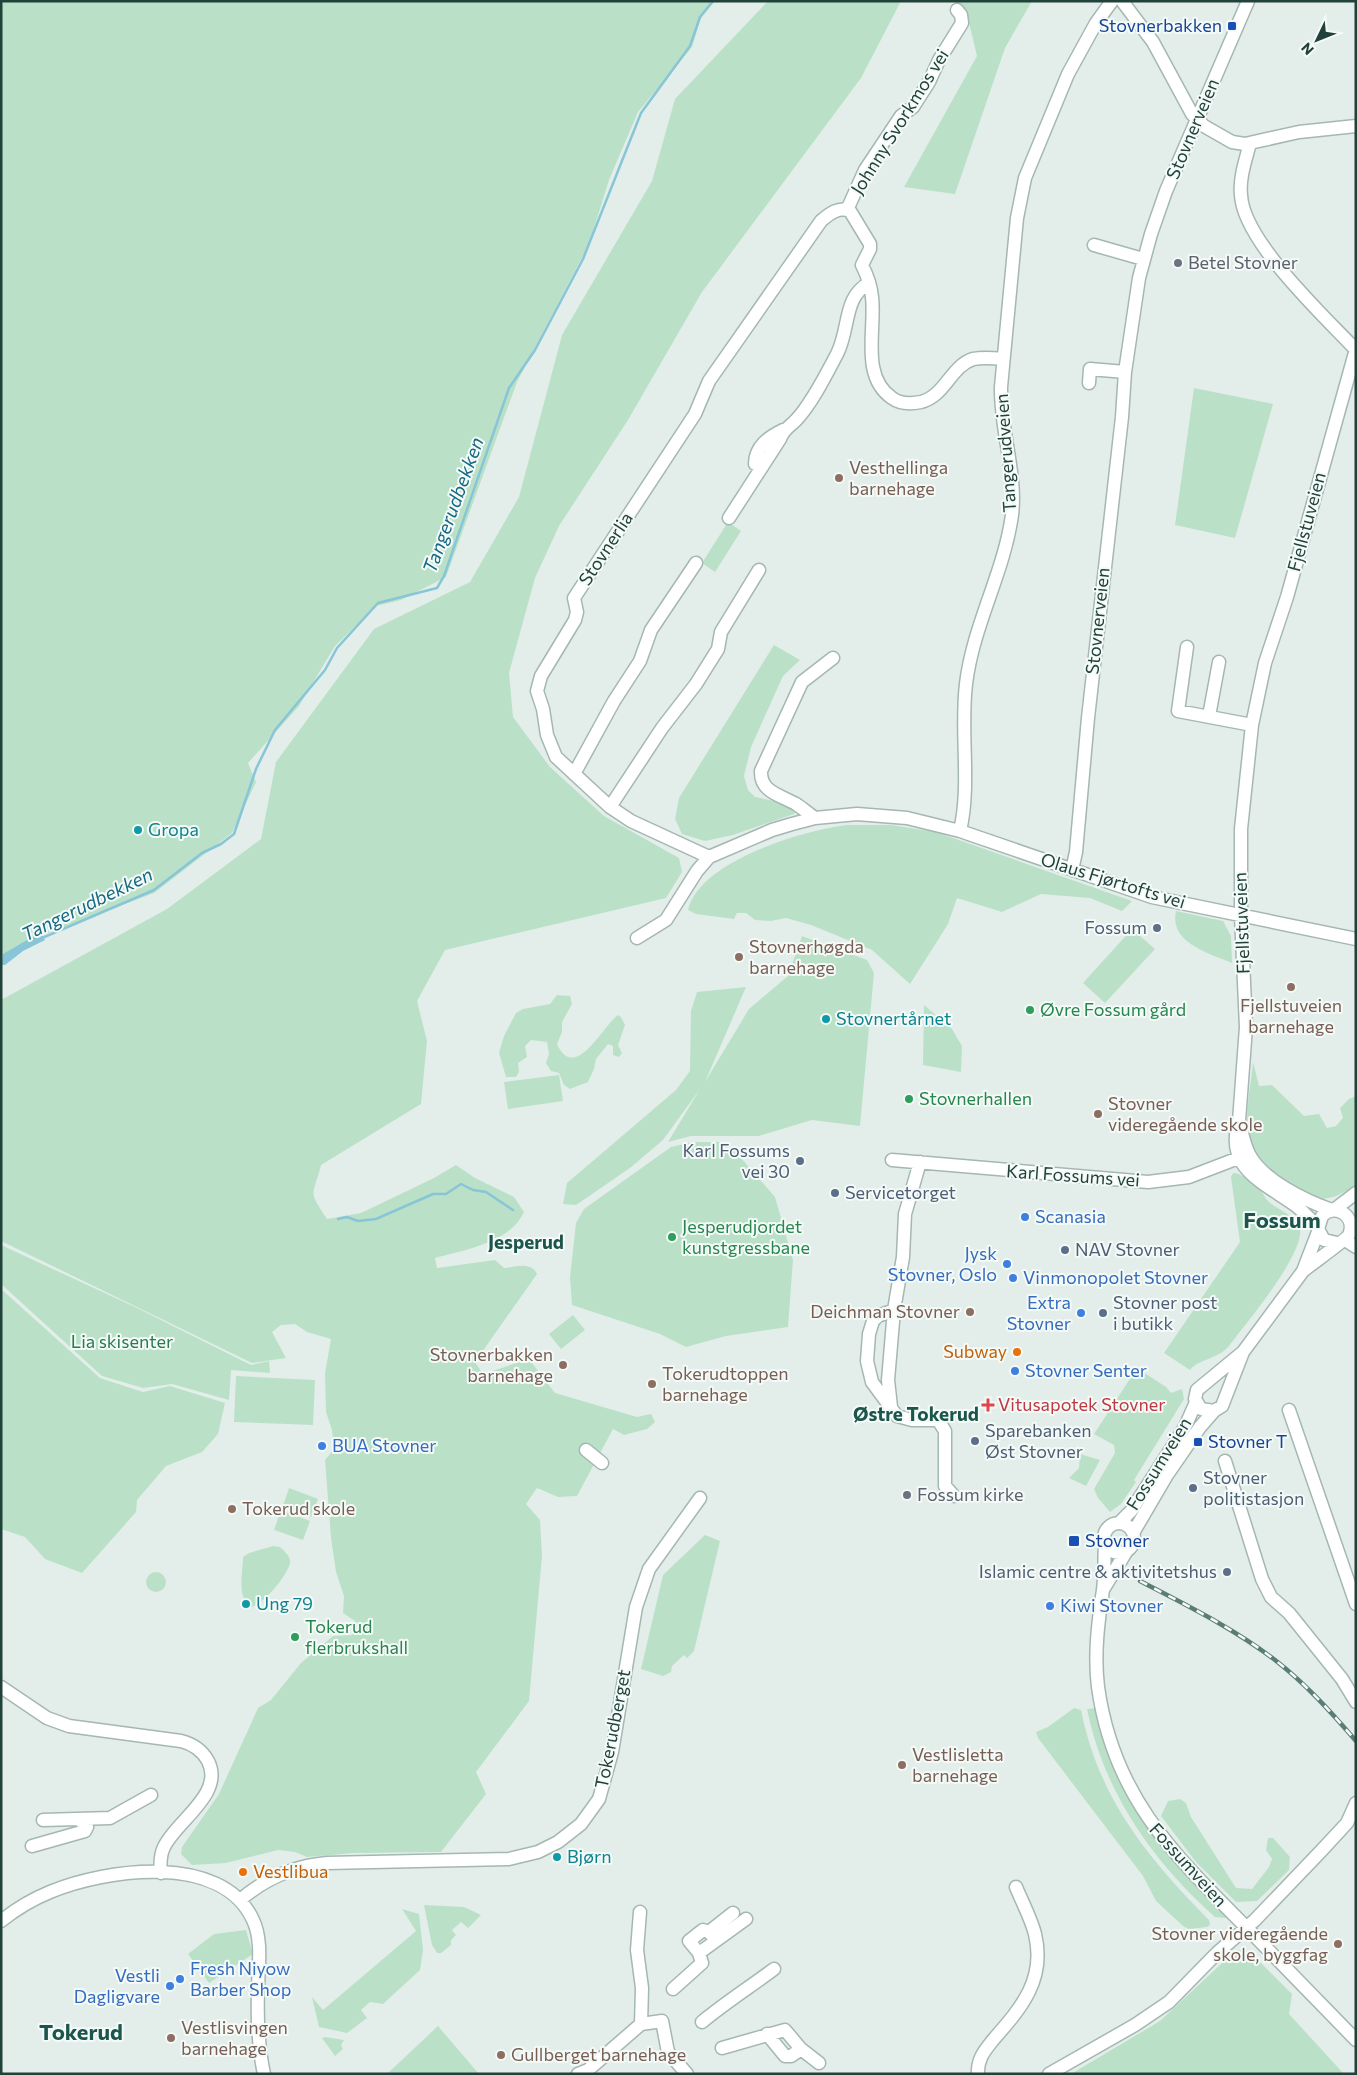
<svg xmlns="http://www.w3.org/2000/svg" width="1357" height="2075" font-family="Commissioner,sans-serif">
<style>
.green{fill:#bae1c7}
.water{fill:#87c5d7}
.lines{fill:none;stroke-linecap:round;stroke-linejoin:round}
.stream{stroke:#87c5d7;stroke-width:2.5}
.minor-casing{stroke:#a5b7b2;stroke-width:15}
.minor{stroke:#fff;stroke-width:12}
.rail-casing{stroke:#5c7d76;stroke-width:4.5}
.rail{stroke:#f4faf7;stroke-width:2.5;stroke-dasharray:8;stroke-linecap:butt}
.transit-dot{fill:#1a4fb4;stroke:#f4faf7;stroke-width:2}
.worship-dot{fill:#6b7280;stroke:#f4faf7;stroke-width:2}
.education-dot{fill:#8d6e63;stroke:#f4faf7;stroke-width:2}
.culture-dot{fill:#0f9aa8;stroke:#f4faf7;stroke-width:2}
.service-dot{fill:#5c6f8a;stroke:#f4faf7;stroke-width:2}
.leisure-dot{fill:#2e9e5b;stroke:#f4faf7;stroke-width:2}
.shop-dot{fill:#3f7fe0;stroke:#f4faf7;stroke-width:2}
.food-dot{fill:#e8710a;stroke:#f4faf7;stroke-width:2}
.health-dot{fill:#e0444e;stroke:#f4faf7;stroke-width:2}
.labels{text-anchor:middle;stroke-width:4;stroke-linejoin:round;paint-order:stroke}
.transit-label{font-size:18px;fill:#164399;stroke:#f4faf7;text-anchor:start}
.street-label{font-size:18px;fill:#21413b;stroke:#f4faf7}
.worship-label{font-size:18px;fill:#5b616d;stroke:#f4faf7;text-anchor:start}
.education-label{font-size:18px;fill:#785e54;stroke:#f4faf7;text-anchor:start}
.culture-label{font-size:18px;fill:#0d838f;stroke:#f4faf7;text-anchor:start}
.service-label{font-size:18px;fill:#4e5e75;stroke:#f4faf7;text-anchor:start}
.leisure-label{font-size:18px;fill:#27864d;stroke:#f4faf7;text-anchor:start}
.shop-label{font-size:18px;fill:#366cbe;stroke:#f4faf7;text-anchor:start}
.park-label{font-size:18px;fill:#277c4e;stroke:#f4faf7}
.food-label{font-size:18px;fill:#c56008;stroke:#f4faf7;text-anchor:end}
.health-label{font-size:18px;fill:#be3a42;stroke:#f4faf7;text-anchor:start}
.water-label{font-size:19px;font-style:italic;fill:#156983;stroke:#f4faf7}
.neighbourhood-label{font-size:19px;font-weight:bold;fill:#1b554b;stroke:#f4faf7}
.district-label{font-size:22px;font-weight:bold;fill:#1b554b;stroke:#f4faf7}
</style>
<rect width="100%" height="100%" fill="#e3eeea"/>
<path class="green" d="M1,1h714l-14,17 -9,29 -54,65 -29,68 -20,64 -72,138 -71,195 -45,23 -25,6 -41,40 -36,60 -51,57 8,19 -24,51 -78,60 -111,42 -42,30z
M768,1h133l-40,77 -159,214 -74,128 -69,106 -24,52 -26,95 4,44 37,50 54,49 75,42 3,14 -16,26 -221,52 -28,51 10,40 -6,63 -100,61c-8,33 -14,23 6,54l34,-6 73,-35 22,-13 19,13 39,19 10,15c-14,31 -60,38 -89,46l2,10 58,-8 9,8c11,-1 27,-7 33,6l-62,88 8,12 46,-15 26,34 82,24 14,-3 4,8 -8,7 -23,6 -11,-6 -36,67 -19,1 -21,-9 -11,16 14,16 2,36 -13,145 -53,71 10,22 -45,58 -87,1 -47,4 -12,-5 -17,-2 -52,13 -34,2 -11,-11 1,-7 37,-53 39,-86 13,-8 30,-37 32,-27 19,-1 3,-14 -12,-8 1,-17 -8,-24 -5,-34 -6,-78 9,-11 -2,-19 -6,-18 -1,-39 6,-34 -24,-7 -12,-8 -14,1 -9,7 14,26 -34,5 -251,-122v-241l166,-91 94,-70 15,-77 98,-133 96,-47 49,-85 43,-162 90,-154 23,-82z
M953,1h79l-27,47 -50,146 -51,-7 73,-131 -11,-46z
M1194,388l79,16 -38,134 -60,-13z
M728,522l13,9 -26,41 -13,-9z
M774,645l26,15 -17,16 -32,71 -7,29 4,14 7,7 25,5 17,8 -3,4 -61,21 -28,6 -23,-7 -7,-15 4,-21z
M847,825h44l45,7 196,69 -10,10 -32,-13 -49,-4 -39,18 -45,-14 -9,26 -38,60 -38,-34 -61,-25 -25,-7 -15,3 -16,-1 -9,-7h-9l-3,6 -38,-5 -8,-4c11,-49 116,-80 159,-85z
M1176,911l47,10 8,15 1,27c-23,-10 -63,-20 -56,-52z
M1132,929l23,20 -50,54 -22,-20z
M802,936l65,24 7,13 -14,153 -48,-6 -53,16h-68l-23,6 32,-53 -37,51 -33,28 -54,37 -13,-1 4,-21 109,-93 14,-19 1,-60 6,-19 49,-5 -41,95 44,-73 39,-33z
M557,995l13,1 2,8 -10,18v10l-5,12c18,40 47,-20 61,-29l3,2 4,8 -7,20 4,8 -3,4 -6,-2v-9l-5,-2 -12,15 -2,10 -6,13 -18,7 -6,-4 -5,-12 -8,-2 -5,-8 3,-9 -2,-12 -16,-2 -6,6 2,11 -9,6 1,9 -3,5h-10l-7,-24 5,-17 12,-23 7,-4 27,-5z
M924,1005l28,24 10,17 -1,26 -38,-7z
M1253,1062l6,24 13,-1 32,31 15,-2 8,14 9,-2 7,-8 -3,-10 9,-9 7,-3 -1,90c-12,7 -24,15 -39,12 -16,-4 -56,-33 -63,-48 -12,-25 -2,-61 0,-88z
M559,1075l4,26 -55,8 -4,-27z
M693,1142h34l48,55 18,63 -5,67 -62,9 -40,11 -26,-13 -88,-29 -2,-28 6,-54 8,-14 87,-62z
M1233,1173c8,-1 22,12 28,18 3,3 3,6 6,9 9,10 26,13 32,26 11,22 -55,100 -70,120 -12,14 -31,13 -39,24l-26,-17 76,-111 -9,-65z
M1,1245l134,62 116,58 18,-4 1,12 -39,-3 -2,30 -57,-16 -29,4 -41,-12 -101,-92z
M1,1289l99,89 43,14 27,-6 55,17 -7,31 -16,18 -36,14 -29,34 -1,12 -54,61 -37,-14 -20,-22 -24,-8z
M573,1315l12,15 -24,19 -12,-15z
M1137,1368l29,19 5,6 11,-4 2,10 -50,81 2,2 -15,22 -11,8 -12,-14 -4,-9 21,-36 -1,-8 -20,-11z
M236,1376l79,4 -2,45 -79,-3z
M1080,1454l20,6 -14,26 -17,-8 10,-10z
M289,1488l29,11 -7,18 -28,-11z
M281,1510l29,11 -7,19 -29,-10z
M705,1535l15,6 -26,110 -7,7 -3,-3 -12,11 -1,6 -8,4 -22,-7 22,-94z
M273,1546l7,1c3,3 9,8 10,13 2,11 -28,46 -39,47 -15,-9 -8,-35 -8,-50l6,-4z
M146 1582a10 10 0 1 1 20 0a10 10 0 1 1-20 0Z
M1074,1708l7,2c18,89 66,147 128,210l1,5 -3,2 -18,2 -6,-3 -27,-25 -13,-25 -105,-138 -2,-6 12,-5z
M1096,1708c18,51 30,94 64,137 19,24 51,49 67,73l-12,-1c-63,-56 -111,-125 -128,-208z
M1180,1799l6,4 5,14 45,71 16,1 17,-22 3,-8 -6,-9 2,-12h5l17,19 -1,13 -32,31 -21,1 -40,-40 -35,-46 7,-15z
M424,1905l40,2 17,8 -13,13 -7,-6 -9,8 4,5 -5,5v5l-10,8h-4l-5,-8z
M402,1909l17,5 4,36 -3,20 -37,34 -13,-2 -9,8 6,8 -20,15 -28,-6 -7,-30 11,13 93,-79z
M246,1930l7,24 -44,29 -21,-29 26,-20z
M1245,1950l16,13 31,31 -3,20 55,60h-273l89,-53 75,-70z
M438,2026l41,48h-92z
M325,2037l19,3 -3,5 2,4 -8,7 -13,-18z"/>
<path class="water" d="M41,932l4,8 -22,11 -18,14h-4l2,-11z"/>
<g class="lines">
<path class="stream" d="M42,938l112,-48 48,-37 19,-9 13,-10 22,-65 19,-39 50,-60 12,-22 41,-45 59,-15 7,-12 65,-188 26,-38 48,-91 58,-146 49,-67 10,-29 13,-16
M338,1219l9,-2 11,4 18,-2 57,-25h13l15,-10 12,6 13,2 27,18"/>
<g class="minor-casing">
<path id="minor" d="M1122,1l31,41 39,72 12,12 28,16 13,2 54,-12 57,-6
M1250,143c-4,16 -11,35 -9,52 2,46 83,121 115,155
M847,210l18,-40 36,-54 12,-9 16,-25 10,-22 23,-37 -1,-8 -4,-5
M1094,245l49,14
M1089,383l1,-14 35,3
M755,464c0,-18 14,-27 28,-34
M729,518l51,-79c4,-11 10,-12 17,-20 15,-16 30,-46 40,-65 13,-25 6,-57 32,-71
M1187,647l-9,64 74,14
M1209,716l10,-54
M574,774l40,-73 26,-40 11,-31 45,-67
M610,807l52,-79 34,-44 22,-35 3,-17 38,-62
M815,818c-6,-4 -13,-10 -19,-14 -16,-9 -36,-12 -35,-33l41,-89 31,-24
M960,831c11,-48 0,-98 6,-147 7,-59 38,-111 46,-169 5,-42 -12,-85 -11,-128l16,-169 8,-40 43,-104 28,-51 16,-22
M709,857l-78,-36 -21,-14 -54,-50 -9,-22 -4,-26 -6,-18 4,-15 34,-56 2,-8 -3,-14 121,-184 14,-33 112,-160c8,-7 18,-15 29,-10l20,33v5l-8,16c5,10 9,21 10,32 4,32 -12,79 20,101 8,6 19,6 29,4 24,-6 30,-36 52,-43 10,-2 21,-1 30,0
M1072,870l4,-18 12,-134 34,-301 3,-45 14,-94 12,-44 15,-43 82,-190
M637,938l29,-18 31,-49 12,-14 63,-27 20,-6 23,-6 42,-4 50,4 53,13 192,66 204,42
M1239,1121c3,11 5,23 10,33 13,26 57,47 83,56
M892,1160l256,22 41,-5 60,-23
M920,1162l-15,52 -2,43 -9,53 -16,6 -5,5 -4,13 -2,27 5,21 25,34 15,4h26l7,11v55l9,10
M1335,1209l21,-16
M1318,1227c-8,-8 -15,-16 -23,-22 -32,-23 -71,-37 -56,-84l7,-94 -5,-111v-87l11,-104 13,-62 22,-66 69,-248
M1345,1240l11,7
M1303,1271c7,-6 44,-32 46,-36 8,-18 -13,-33 -27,-19l-4,13 6,11 13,3
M1243,1352l-21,54 -8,5 -13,-2 -6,-10 2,-9 46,-38 60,-81 15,-39
M891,1407l-3,-27 6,-70
M1289,1410l67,194
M586,1450l16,13
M1225,1461l37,118 9,18 18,16 53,66 14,23
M1104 1538a15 15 0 1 1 30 0a15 15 0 1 1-30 0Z
M1119,1523l12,-12 54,-84 11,-25
M1133,1533l34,-58 33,-48 14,-16
M1105,1544c-1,15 0,31 -2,46 -5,32 -9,65 -5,97 15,108 74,166 147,239 37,38 74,76 111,114
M1104,1588l22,-36
M1,1687l46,31 22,8 112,15c12,3 21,9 27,20 17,33 -32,60 -44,86 -4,8 -4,17 -3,26
M43,1820l67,-2 41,-23
M32,1846l53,-15 2,-4 -7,-7
M240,1900c26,-22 53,-34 87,-37l182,-4 29,-7 20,-10 23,-18 18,-25 13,-47 24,-145 13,-38 51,-71
M1,1921c15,-12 32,-22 49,-29 55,-23 172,-40 203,28 10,21 5,48 5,71 -1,28 0,55 6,83
M709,1932l24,-19
M699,1953l-10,-12 14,-11 6,2 7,8
M673,1989l29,-26 -3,-10 47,-34
M702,2022c23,-19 48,-35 72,-53
M641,2024l21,-3 6,31 19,22
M767,2034l18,22h6l10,-7
M722,2048l63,-18 16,19 18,14
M578,2074l10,-4 53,-46 1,-36 -5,-38 3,-38
M978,2074c-1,-15 7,-24 15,-34 28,-32 53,-60 42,-106 -4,-16 -13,-32 -19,-47
M1049,2074l86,-49 34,-23 48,-49 38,-33 67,-70 25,-27 9,-20"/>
</g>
<use href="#minor" class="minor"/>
<g class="rail-casing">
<path id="rail" d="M1140,1581c46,24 93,47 135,79 31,24 56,52 81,81"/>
</g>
<use href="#rail" class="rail"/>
</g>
<g class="transit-dot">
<rect x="1227" y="21" width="10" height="10" rx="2.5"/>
<rect x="1193" y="1437" width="10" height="10" rx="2.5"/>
<rect x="1068" y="1535" width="12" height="12" rx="2.5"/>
</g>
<g class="worship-dot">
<circle cx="1178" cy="263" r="5"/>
<circle cx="907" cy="1495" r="5"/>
</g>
<g class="education-dot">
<circle cx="839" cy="478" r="5"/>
<circle cx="739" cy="957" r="5"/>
<circle cx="1291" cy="987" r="5"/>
<circle cx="1098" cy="1114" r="5"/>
<circle cx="970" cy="1312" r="5"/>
<circle cx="563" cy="1365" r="5"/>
<circle cx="652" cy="1384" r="5"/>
<circle cx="232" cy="1509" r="5"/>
<circle cx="902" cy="1765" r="5"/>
<circle cx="1338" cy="1944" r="5"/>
<circle cx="171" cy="2038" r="5"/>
<circle cx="501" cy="2055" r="5"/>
</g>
<g class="culture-dot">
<circle cx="138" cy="830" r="5"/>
<circle cx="826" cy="1019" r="5"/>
<circle cx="246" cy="1604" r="5"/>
<circle cx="557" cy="1857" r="5"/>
</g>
<g class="service-dot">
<circle cx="1157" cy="928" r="5"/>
<circle cx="800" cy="1161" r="5"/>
<circle cx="835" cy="1193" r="5"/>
<circle cx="1065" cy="1250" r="5"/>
<circle cx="1103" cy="1313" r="5"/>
<circle cx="975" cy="1441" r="5"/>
<circle cx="1193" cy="1488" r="5"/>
<circle cx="1227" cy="1572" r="5"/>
</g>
<g class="leisure-dot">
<circle cx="1030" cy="1010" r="5"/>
<circle cx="909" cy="1099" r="5"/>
<circle cx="672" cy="1237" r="5"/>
<circle cx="295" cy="1637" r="5"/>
</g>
<g class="shop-dot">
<circle cx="1025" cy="1217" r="5"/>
<circle cx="1007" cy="1264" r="5"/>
<circle cx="1013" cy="1278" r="5"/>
<circle cx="1081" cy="1313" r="5"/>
<circle cx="1015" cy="1371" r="5"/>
<circle cx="322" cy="1446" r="5"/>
<circle cx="1050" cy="1606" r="5"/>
<circle cx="180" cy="1979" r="5"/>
<circle cx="170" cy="1986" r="5"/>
</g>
<g class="food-dot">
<circle cx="1017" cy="1352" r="5"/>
<circle cx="243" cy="1872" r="5"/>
</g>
<path class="health-dot" d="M985.5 1397.5h5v5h5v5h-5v5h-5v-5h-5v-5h5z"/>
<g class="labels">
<g class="transit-label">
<text x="1222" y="32" text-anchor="end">Stovnerbakken</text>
<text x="1208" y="1448">Stovner T</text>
<text x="1085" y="1547">Stovner</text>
</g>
<g class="street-label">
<text transform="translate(900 122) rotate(-58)" y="6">Johnny Svorkmos vei</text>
<text transform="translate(1193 129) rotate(-67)" y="6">Stovnerveien</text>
<text transform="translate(1006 453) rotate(-94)" y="6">Tangerudveien</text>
<text transform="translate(1307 522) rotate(-75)" y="6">Fjellstuveien</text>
<text transform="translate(606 549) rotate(-57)" y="6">Stovnerlia</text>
<text transform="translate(1098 621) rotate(-84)" y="6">Stovnerveien</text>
<text transform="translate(1113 881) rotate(17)" y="6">Olaus Fjørtofts vei</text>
<text transform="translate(1242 923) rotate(-92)" y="6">Fjellstuveien</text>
<text transform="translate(1073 1176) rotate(4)" y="6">Karl Fossums vei</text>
<text transform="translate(1159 1464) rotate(-58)" y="6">Fossumveien</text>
<text transform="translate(613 1729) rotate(-79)" y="6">Tokerudberget</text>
<text transform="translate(1188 1865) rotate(48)" y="6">Fossumveien</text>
</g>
<g class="worship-label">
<text x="1188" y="269">Betel Stovner</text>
<text x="917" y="1501">Fossum kirke</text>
</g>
<g class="education-label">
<text x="849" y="474">Vesthellinga<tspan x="849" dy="21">barnehage</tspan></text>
<text x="749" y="953">Stovnerhøgda<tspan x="749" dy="21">barnehage</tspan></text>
<text x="1291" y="1012" text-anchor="middle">Fjellstuveien<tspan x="1291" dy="21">barnehage</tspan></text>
<text x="1108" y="1110">Stovner<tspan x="1108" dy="21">videregående skole</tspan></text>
<text x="960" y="1318" text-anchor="end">Deichman Stovner</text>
<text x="553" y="1361" text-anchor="end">Stovnerbakken<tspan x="553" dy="21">barnehage</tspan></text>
<text x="662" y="1380">Tokerudtoppen<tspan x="662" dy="21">barnehage</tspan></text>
<text x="242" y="1515">Tokerud skole</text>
<text x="912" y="1761">Vestlisletta<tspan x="912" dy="21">barnehage</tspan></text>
<text x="1328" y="1940" text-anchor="end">Stovner videregående<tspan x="1328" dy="21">skole, byggfag</tspan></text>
<text x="181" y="2034">Vestlisvingen<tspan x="181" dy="21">barnehage</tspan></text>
<text x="511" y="2061">Gullberget barnehage</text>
</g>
<g class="culture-label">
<text x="148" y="836">Gropa</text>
<text x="836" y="1025">Stovnertårnet</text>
<text x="256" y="1610">Ung 79</text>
<text x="567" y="1863">Bjørn</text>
</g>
<g class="service-label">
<text x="1147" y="934" text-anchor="end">Fossum</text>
<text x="790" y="1157" text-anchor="end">Karl Fossums<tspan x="790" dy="21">vei 30</tspan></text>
<text x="845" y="1199">Servicetorget</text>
<text x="1075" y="1256">NAV Stovner</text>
<text x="1113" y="1309">Stovner post<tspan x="1113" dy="21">i butikk</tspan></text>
<text x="985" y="1437">Sparebanken<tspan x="985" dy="21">Øst Stovner</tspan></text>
<text x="1203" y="1484">Stovner<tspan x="1203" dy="21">politistasjon</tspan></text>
<text x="1217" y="1578" text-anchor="end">Islamic centre &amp; aktivitetshus</text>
</g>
<g class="leisure-label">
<text x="1040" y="1016">Øvre Fossum gård</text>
<text x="919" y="1105">Stovnerhallen</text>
<text x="682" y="1233">Jesperudjordet<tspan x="682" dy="21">kunstgressbane</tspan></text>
<text x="305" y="1633">Tokerud<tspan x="305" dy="21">flerbrukshall</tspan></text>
</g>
<g class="shop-label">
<text x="1035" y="1223">Scanasia</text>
<text x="997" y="1260" text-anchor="end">Jysk<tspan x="997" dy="21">Stovner, Oslo</tspan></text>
<text x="1023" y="1284">Vinmonopolet Stovner</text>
<text x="1071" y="1309" text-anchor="end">Extra<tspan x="1071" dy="21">Stovner</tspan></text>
<text x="1025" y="1377">Stovner Senter</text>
<text x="332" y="1452">BUA Stovner</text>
<text x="1060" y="1612">Kiwi Stovner</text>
<text x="190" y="1975">Fresh Niyow<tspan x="190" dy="21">Barber Shop</tspan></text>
<text x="160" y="1982" text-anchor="end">Vestli<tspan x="160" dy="21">Dagligvare</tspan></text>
</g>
<g class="park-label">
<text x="122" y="1348">Lia skisenter</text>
</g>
<g class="food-label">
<text x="1007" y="1358">Subway</text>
<text x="253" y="1878" text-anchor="start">Vestlibua</text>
</g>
<g class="health-label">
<text x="998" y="1411">Vitusapotek Stovner</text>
</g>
<g class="water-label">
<text transform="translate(453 505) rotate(-70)" y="7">Tangerudbekken</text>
<text transform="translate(87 904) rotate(-26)" y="7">Tangerudbekken</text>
</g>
<g class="neighbourhood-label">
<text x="526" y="1249">Jesperud</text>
<text x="916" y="1421">Østre Tokerud</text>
</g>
<g class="district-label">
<text x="1282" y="1228">Fossum</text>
<text x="81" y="2040">Tokerud</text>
</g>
</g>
<rect width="1357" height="2075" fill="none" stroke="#21413b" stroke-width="5"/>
<g transform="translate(1317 40) rotate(227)" stroke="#f4faf7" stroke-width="4" paint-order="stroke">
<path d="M0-4L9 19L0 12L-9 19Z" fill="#21413b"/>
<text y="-8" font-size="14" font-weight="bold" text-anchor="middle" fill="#21413b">N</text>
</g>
</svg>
